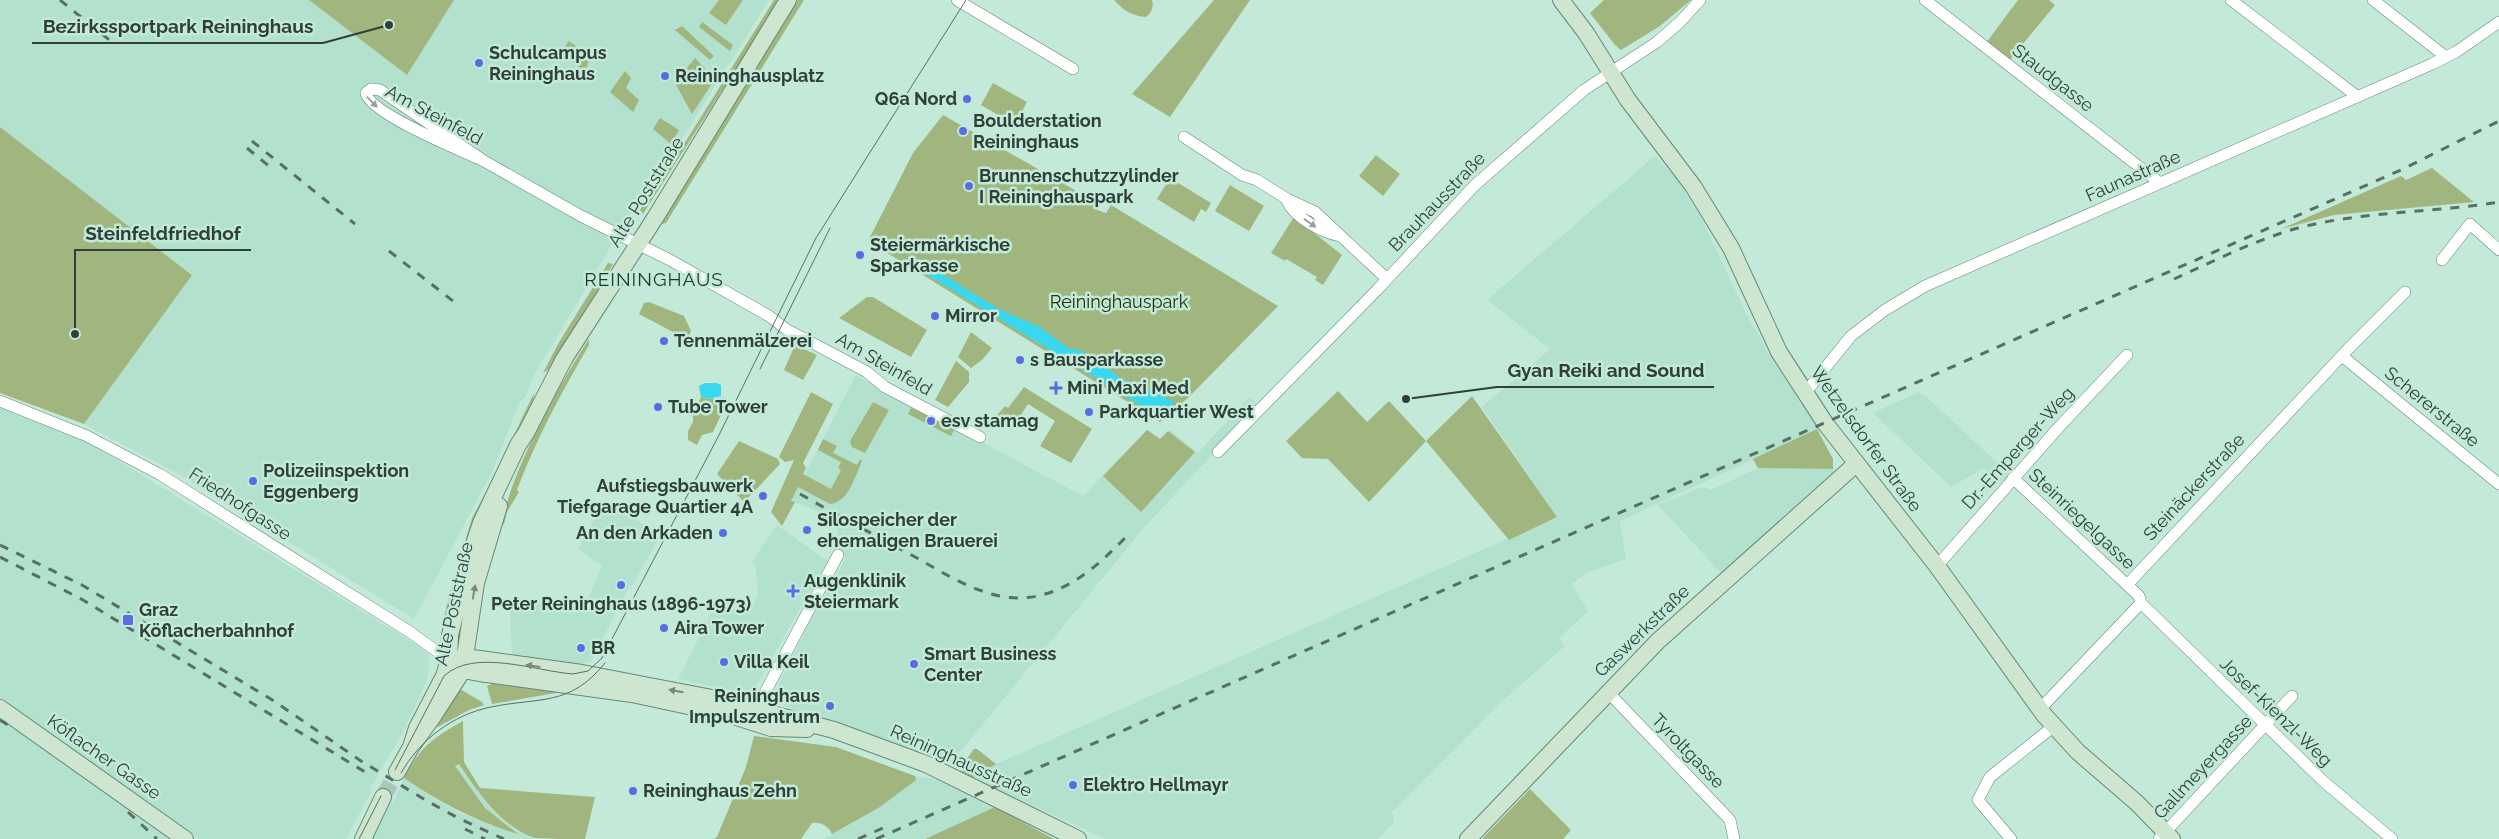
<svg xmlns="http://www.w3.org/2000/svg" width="2499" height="839" font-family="Raleway,sans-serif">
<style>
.built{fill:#b2e1cd}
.green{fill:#a1b67f}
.water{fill:#3ad8ee}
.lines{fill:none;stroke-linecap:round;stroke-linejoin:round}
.secondary-tunnel{stroke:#a6c8b9;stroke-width:16;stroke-dasharray:16 8;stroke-linecap:butt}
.street-casing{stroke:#648879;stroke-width:12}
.secondary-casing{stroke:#648879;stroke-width:18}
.street{stroke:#fff;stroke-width:11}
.secondary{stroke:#cee6d0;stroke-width:16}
.tram{stroke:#586f65;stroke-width:1}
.rail{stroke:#586f65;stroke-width:3;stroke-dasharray:9 9;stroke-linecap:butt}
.oneway{fill:#98a09c}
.oneway2{fill:#778b7d}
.poi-dot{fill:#586de4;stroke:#c3ead9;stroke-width:2}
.labels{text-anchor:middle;stroke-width:5;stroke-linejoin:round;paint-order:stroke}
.poi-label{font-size:18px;font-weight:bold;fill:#304039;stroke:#c3ead9;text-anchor:start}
.street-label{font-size:18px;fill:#304039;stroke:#c3ead9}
.park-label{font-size:18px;fill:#232f07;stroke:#c3ead9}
.neighbourhood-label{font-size:19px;letter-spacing:1px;fill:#173a2d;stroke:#c3ead9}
.leader{fill:none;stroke:#304039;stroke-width:2}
.callout-dot{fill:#304039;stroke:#c3ead9;stroke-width:2}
.callout-label{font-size:19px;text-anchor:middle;font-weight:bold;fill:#304039;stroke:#c3ead9;stroke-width:5;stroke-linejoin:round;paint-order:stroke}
</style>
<rect width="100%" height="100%" fill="#c3ead9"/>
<path class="built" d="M0,0h309l98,75 47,-75h315l-94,150 -5,-3 -136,228 -9,23 -5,3 -27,69 -79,149 -232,-143 -98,-52 108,-150 -192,-147z
M1655,156l21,22 26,42 44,93 24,43 38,56 21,12 -209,97 6,38 -35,12 -20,13 17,27 -29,27 6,8 -64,56 -109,110 2,11 -16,16h-272l-103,-47 -8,15 -70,32h-102l57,-32 35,-27v-4l20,3 20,9 41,-24 561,-247 -75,-110 68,-58 -63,-49z
M856,375l227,121 64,-66 13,9 10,-9 28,23 51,-56 9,9 -111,118 -196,239 -181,-62 42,-83 34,-60 -16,-11 8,-15 -2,-10 -14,-9 -31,-12z
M1919,392l7,4 84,79 -9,7 -17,-14 -33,19 -78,-74z
M0,405l85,35 330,204 14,11v14l-3,13 -22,48 -34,59 2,1 -26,49h-147l-199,-141z
M1758,468l75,1 2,3 -114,101 -63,-68 44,-18 9,3z
M604,500l57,34 -27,49 -5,4 -38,75 -15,2 -64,-8 -2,-42 9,-17 46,6 24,-7 13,-30 -24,-17z
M777,525l53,38 -19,26 -60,106 -73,-16 39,-77 33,12 8,-22 -2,-23 -4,-8z
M0,715l173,124h-173z
M459,764l30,41 16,15 31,19h-166l20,-38 3,2 11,-25 24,17 32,18 56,20 -31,-25 -16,-19 -14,-23z"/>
<path class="green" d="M309,0h145l-47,75z
M719,0h24l-17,25 -17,-12z
M774,0h6l-137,214 -3,-4 30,-49 14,-17z
M798,0h6l-138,223 -5,1z
M1114,0h38c2,7 0,12 -6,17 -14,-1 -23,-7 -32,-17z
M1214,0h36l-80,117 -38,-23z
M1604,0h87l-31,26 -39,24 -6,-5 -25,-32z
M2018,0h31l6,5 -46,56 -23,-18z
M702,22l31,23 -3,6 -31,-24z
M682,26l32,30 -4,4 -35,-30z
M569,41l21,16 -5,15 -24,-20z
M695,58l20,21 -23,35 -17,-31z
M625,71l6,7 -5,10 13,12 -6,12 -23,-20z
M993,83l34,19 -12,23 -34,-20z
M943,115l153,87 4,-2 3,2 -6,8 9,3 5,-8 167,101 -90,92 -28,24 -292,-181 45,-88z
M660,118l19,12 -8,14 -18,-15z
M0,127l192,148 -108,149 -84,-31z
M1376,155l24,19 -17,22 -24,-20z
M2432,168l42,34 -140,13 -53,14 120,-53 5,4z
M1170,178l41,25 -5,9 -5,-3 -7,13 -37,-23z
M1230,185l34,21 -15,25 -34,-20z
M1294,217l48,38 -19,30 -8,-5 2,-3 -31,-18 -1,2 -14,-8z
M608,263l5,1 -62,104 -8,5 15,-29z
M867,297h6l54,33 -16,27 -72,-39z
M649,302l35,14 7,15 -3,9 -49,-26 5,-11z
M971,332l21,16 -9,11 -12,9 -13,-11z
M589,339v6c-27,47 -53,94 -72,145l2,2 -12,20 -3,12 -3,2c11,-57 56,-138 88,-187z
M795,345l22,10 -14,25 -19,-10z
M956,361l13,11v10l-21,25 -13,-7z
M1024,387l68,42 -21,34 -31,-17 15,-25 -27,-17 -17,26 -18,-10 12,-14 3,2z
M1338,391l29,31 22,-21 37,40 46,-45 85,121 -48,23 -83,-99 -57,61 -41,-43 -26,-1 -16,-17z
M811,392l22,12 -30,59 3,5 -3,6 28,15 10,-19 -3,-2 3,-6 -23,-12 5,-11 14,7 -4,7 24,12 3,-6 2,2c-7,15 -13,41 -32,43l-32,-17 -7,14 4,1 -13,24 -11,-14 23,-52 -9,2 -6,-5z
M534,393l-1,12 -88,222 -1,-9 6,-25 22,-75 20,-37z
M701,397l8,2 15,-2 3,5 -14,30 -11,3 -5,10 -9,-5v-9l5,-9v-7z
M873,402l16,8 -24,43 -13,-6 -2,-6z
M911,408l44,20 -4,8 -43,-22z
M1817,429l16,30v10l-75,-1 -5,-9z
M1147,430l13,9 8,-8 27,21 -54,60 -38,-36z
M739,441l39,18 2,5 -33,35 -4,2 -26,-27z
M496,682l66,10 -70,12 -5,-18z
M460,689l22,13 2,3 -15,5 -33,18z
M463,721l1,41 16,26 115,9 -10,42c-15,0 -36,0 -50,-1 -34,-11 -57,-46 -76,-74l-4,2 30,42 33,26c-42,-13 -78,-31 -114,-56 15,-30 30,-41 59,-57z
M754,736l82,11 79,29 1,4 -36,27 -48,27c-4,-8 -10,-12 -20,-11l-11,16h-88l4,-2 29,-70z
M974,749h3l19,15 -24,14 -10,-6 -2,-4z
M1530,789l41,41 -8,9h-81z
M995,807l59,32h-129z"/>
<path class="water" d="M909,260l33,14 55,34 43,19 28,21 14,3 39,27 54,24 -16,15 -251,-154z
M705,383h12l4,2v11l-12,3 -8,-2 -2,-11z"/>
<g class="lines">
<path class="secondary-tunnel" d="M383,797l14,-25"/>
<g class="street-casing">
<path id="street" d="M957,0l116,69
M1925,0l235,183
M2231,0l127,97
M2373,0l73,57
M1184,137l58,38 15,5 30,19 28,13 72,67
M484,161c-22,-10 -115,-48 -118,-68l5,-4 9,1 104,71 97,55 89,44 99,56 17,13 81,43 18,15 95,50
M1287,201c9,18 35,31 53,35
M2442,260l28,-36 29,26
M2342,356l157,128
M1805,393l46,-57 34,-26 40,-24 507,-222 24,-12 43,-30
M0,401l87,35 74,39 249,157 39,28
M1218,452l159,-162 98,-105 109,-95 73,-48 23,-20 20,-22
M2013,478l126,118 2,7 -101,106
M1937,566l122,-139 68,-72
M2127,585l222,-237 56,-56
M2141,603l182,178 69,58
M1608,692l122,128 4,19
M753,715l85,-160
M2011,839l-33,-39 12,-23 64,-51
M2159,839l133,-143"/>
</g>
<g class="secondary-casing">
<path id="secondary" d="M1561,0l25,33 42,67 65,86 38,62 48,104 46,71 112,143 108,150 33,36 59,51 35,36
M449,660l16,-3 117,16 125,24 127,33 92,34 152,75
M449,660l14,10 16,3 153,21 98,21 41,13 36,1
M0,708l185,131
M411,747l6,-19 27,-52 5,-16 1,-25 18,-73 13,-39 37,-78 8,-12 38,-74 91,-141 133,-218
M397,772l14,-25 23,-32 29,-45 13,-87 23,-77
M363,839l20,-42
M1468,839l190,-198 198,-177"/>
</g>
<use href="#street" class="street"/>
<use href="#secondary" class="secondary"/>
<path class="tram" d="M760,369l70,-141
M395,770l49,-94c30,-28 91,-5 129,-2l15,-3 14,-13 117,-223 97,-197 150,-238
M401,773c19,-33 51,-58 90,-66 48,-10 79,0 114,-44
M359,839l22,-43"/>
<path class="rail" d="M60,0l53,43
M252,141l103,83
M247,148l23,19
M389,251l64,50
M2174,279c40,-18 81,-39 124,-51 65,-17 134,-15 201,-26
M800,494c39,22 78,43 117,64 21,12 42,25 65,33 60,22 103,-12 143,-53
M0,545l82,40 192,116 87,60 66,40 31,17 46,21
M0,557l83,43 282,172
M0,720l11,7
M128,812l29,27
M465,829l20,10
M858,839l25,-11
M876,839l1525,-669 98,-49"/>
</g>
<defs><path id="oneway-solid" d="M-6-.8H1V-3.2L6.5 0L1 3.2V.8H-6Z" transform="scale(1.25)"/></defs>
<g class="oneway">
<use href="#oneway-solid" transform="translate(372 102) rotate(46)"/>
<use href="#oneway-solid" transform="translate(1310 223) rotate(35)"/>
</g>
<g class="oneway2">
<use href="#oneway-solid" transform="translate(474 592) rotate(-80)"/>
<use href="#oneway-solid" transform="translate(533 666) rotate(-172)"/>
<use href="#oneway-solid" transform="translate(676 691) rotate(-170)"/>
</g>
<g class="poi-dot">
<circle cx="479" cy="63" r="5"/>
<circle cx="665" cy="76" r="5"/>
<circle cx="967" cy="99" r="5"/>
<circle cx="963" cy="131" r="5"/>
<circle cx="969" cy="186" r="5"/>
<circle cx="860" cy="255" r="5"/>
<circle cx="935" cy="316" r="5"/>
<circle cx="664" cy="341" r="5"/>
<circle cx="1020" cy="360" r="5"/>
<path d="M1053.5 380.5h5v5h5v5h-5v5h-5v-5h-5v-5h5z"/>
<circle cx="658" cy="407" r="5"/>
<circle cx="1089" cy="412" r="5"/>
<circle cx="931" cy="421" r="5"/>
<circle cx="253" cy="481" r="5"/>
<circle cx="763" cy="496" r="5"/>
<circle cx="807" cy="530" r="5"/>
<circle cx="723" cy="533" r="5"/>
<circle cx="621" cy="585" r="5"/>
<path d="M790.5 583.5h5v5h5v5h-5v5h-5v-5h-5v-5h5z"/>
<rect x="122" y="614" width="12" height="12" rx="2.5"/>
<circle cx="664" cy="628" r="5"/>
<circle cx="581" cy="648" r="5"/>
<circle cx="724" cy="662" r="5"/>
<circle cx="914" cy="664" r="5"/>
<circle cx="830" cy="706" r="5"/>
<circle cx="1073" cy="785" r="5"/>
<circle cx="633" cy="791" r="5"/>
</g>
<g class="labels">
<g class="poi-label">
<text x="489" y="59">Schulcampus<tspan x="489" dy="21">Reininghaus</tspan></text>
<text x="675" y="82">Reininghausplatz</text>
<text x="957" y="105" text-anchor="end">Q6a Nord</text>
<text x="973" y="127">Boulderstation<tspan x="973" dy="21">Reininghaus</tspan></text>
<text x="979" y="182">Brunnenschutzzylinder<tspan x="979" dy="21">I Reininghauspark</tspan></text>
<text x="870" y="251">Steiermärkische<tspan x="870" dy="21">Sparkasse</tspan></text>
<text x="945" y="322">Mirror</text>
<text x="674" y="347">Tennenmälzerei</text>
<text x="1030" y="366">s Bausparkasse</text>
<text x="1067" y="394">Mini Maxi Med</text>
<text x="668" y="413">Tube Tower</text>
<text x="1099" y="418">Parkquartier West</text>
<text x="941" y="427">esv stamag</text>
<text x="263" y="477">Polizeiinspektion<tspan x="263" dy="21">Eggenberg</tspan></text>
<text x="753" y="492" text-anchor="end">Aufstiegsbauwerk<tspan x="753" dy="21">Tiefgarage Quartier 4A</tspan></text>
<text x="817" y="526">Silospeicher der<tspan x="817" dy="21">ehemaligen Brauerei</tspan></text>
<text x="713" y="539" text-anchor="end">An den Arkaden</text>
<text x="804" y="587">Augenklinik<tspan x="804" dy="21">Steiermark</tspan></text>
<text x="621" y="610" text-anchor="middle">Peter Reininghaus (1896-1973)</text>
<text x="139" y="616">Graz<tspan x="139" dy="21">Köflacherbahnhof</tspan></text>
<text x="674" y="634">Aira Tower</text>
<text x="591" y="654">BR</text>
<text x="924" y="660">Smart Business<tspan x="924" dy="21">Center</tspan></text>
<text x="734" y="668">Villa Keil</text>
<text x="820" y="702" text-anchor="end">Reininghaus<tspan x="820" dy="21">Impulszentrum</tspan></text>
<text x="1083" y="791">Elektro Hellmayr</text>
<text x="643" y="797">Reininghaus Zehn</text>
</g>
<g class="street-label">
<text transform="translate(2053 78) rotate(38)" y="6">Staudgasse</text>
<text transform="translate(434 115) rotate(28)" y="6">Am Steinfeld</text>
<text transform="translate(2133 176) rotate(-24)" y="6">Faunastraße</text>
<text transform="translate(646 192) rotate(-58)" y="6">Alte Poststraße</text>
<text transform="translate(1437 202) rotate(-46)" y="6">Brauhausstraße</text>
<text transform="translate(884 364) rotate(30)" y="6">Am Steinfeld</text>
<text transform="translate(2432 407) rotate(39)" y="6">Schererstraße</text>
<text transform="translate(1866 439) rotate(54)" y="6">Wetzelsdorfer Straße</text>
<text transform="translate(2018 448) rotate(-48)" y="6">Dr.-Emperger-Weg</text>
<text transform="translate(2194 487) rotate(-47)" y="6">Steinäckerstraße</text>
<text transform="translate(240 504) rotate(33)" y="6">Friedhofgasse</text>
<text transform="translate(2082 519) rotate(43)" y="6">Steinriegelgasse</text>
<text transform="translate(454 604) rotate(-78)" y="6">Alte Poststraße</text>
<text transform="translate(1642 631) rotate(-44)" y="6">Gaswerkstraße</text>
<text transform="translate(2276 712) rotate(44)" y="6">Josef-Kienzl-Weg</text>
<text transform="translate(1688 751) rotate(46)" y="6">Tyroltgasse</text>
<text transform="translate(104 757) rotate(35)" y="6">Köflacher Gasse</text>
<text transform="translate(961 761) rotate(24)" y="6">Reininghausstraße</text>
<text transform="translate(2203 767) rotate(-47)" y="6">Gallmeyergasse</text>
</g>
<g class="park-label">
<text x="1119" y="308">Reininghauspark</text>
</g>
<g class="neighbourhood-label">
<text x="654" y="286">REININGHAUS</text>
</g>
</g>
<path class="leader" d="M389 25L323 43H32M75 334L75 250H251M1406 399L1497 387H1714"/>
<g class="callout-dot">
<circle cx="389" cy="25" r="5"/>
<circle cx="75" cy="334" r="5"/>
<circle cx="1406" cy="399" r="5"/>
</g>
<g class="callout-label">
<text x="178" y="33">Bezirkssportpark Reininghaus</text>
<text x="163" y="240">Steinfeldfriedhof</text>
<text x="1606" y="377">Gyan Reiki and Sound</text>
</g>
</svg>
